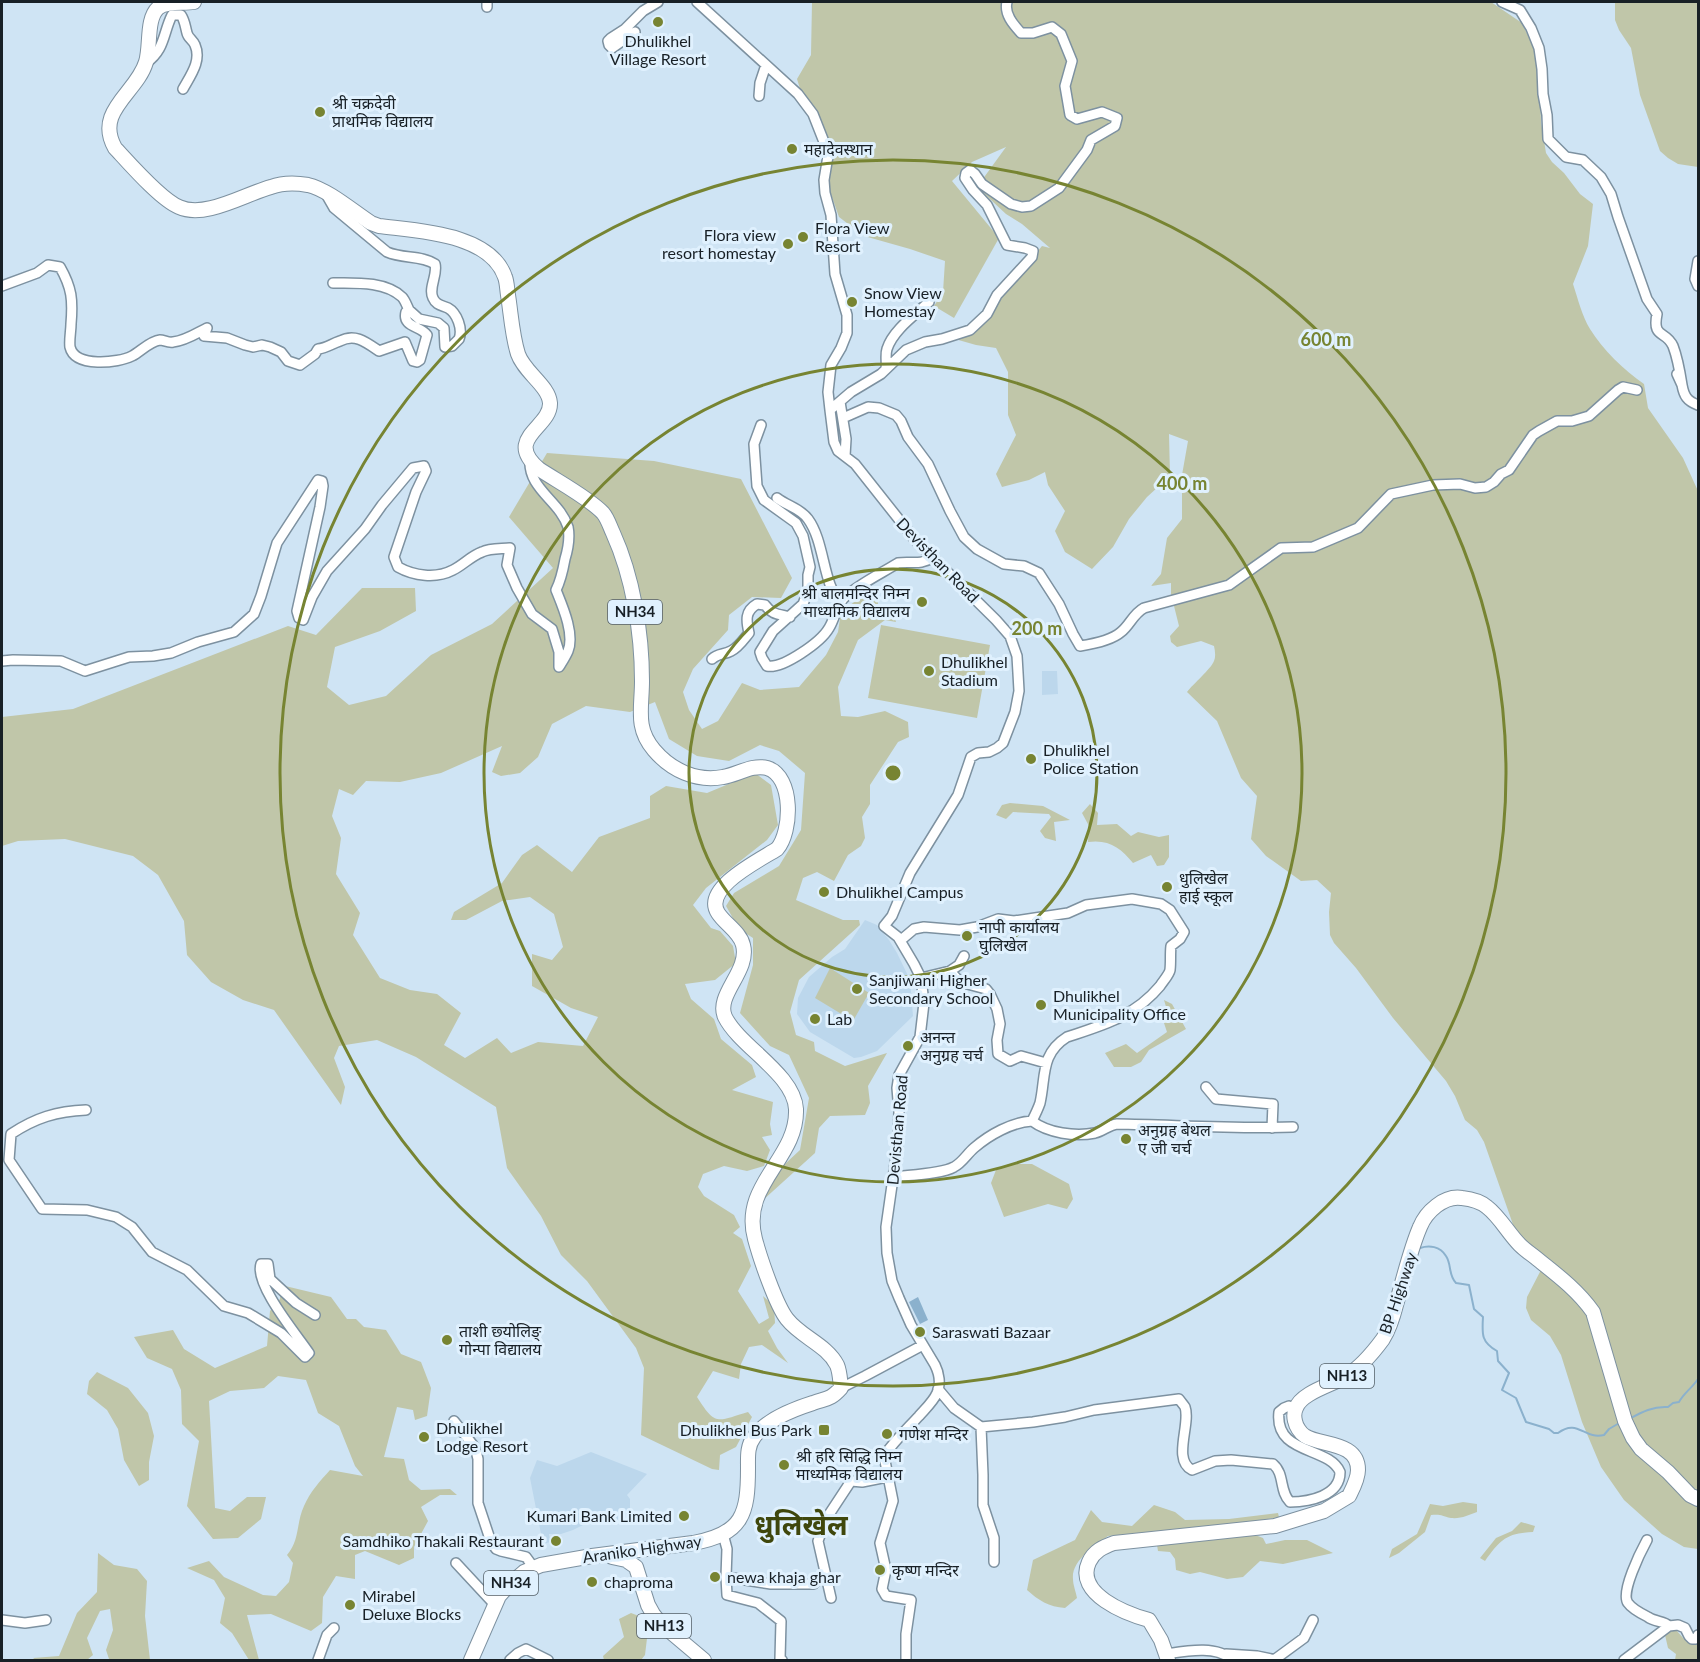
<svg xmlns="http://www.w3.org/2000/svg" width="1700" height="1662" font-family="Lato,'Noto Sans Devanagari',sans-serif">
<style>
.built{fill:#bcd7ec}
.green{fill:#c0c6a9}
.water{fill:#8bb1cd}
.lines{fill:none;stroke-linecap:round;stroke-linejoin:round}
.stream{stroke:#8bb1cd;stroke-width:2}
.minor-casing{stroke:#7d91a0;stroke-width:12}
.highway-casing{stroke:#7d91a0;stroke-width:16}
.minor{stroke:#fff;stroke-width:9}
.highway{stroke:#fff;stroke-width:14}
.ring{fill:none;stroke:#778432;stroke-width:3}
.poi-dot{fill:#778432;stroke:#e0f1fe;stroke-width:2}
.labels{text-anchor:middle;stroke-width:6;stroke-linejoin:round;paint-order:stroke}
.shield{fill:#e0f1fe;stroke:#545f67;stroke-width:1.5}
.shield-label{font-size:15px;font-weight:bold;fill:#182026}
.poi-label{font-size:16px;fill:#182026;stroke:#e0f1fe;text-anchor:start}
.street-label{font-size:16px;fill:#182026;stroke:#e0f1fe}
.town-label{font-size:28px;font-weight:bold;fill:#3f470c;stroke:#e0f1fe}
.centre{fill:#778432;stroke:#e0f1fe;stroke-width:3}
.ring-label{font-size:18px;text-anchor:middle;font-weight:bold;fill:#778432;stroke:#e0f1fe;stroke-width:6;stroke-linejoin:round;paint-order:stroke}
</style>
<rect width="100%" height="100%" fill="#cfe4f4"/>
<path class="built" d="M1042,671h15l1,23 -16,1z
M865,920l12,5 12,15 8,13 13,27 3,36 -36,35 -16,6 -7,1 -44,-26 -13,-18 1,-16 11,-21 23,-20 13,-8z
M591,1452l56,22 -20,21 3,4v19l-19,5 -26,1 -12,6 -12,4h-12l1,8 -7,2 -13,-66 7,-18 20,6z"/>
<path class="green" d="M812,2h679l31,21 17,36 2,63 5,31 6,9 12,11 16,21 13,10 -5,42 -15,38c5,15 9,32 17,45 13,21 34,41 54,55l4,24 35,50 15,33v1004l-63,-59 -40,-126 -79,-77 -32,-91 -7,-12 -12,-10 -10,-24 -9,-15 -53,-63 -37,-50 -22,-25 -4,-8 -1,-23 2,-19 -14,-13 -16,1 -35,-25 -15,-17 6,-43 -16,-18 -24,-57 -30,-29c6,-8 24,-23 27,-31 2,-5 1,-10 0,-15l-13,-5 -24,6 -6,-5 -1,-6 9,-10 -8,-32v-11l-20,3 10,-12 6,-36 15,-19v-44l6,-34 -19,-7 1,42 -23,21 -18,22 -16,28 -21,22 -27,-17 -10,-21 10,-20 -17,-26 -3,-13 -16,8 -27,7 -6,-13 20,-39 -8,-20v-43l-12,-24 -20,-3 -21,-6 34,-29 53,-64 8,2 -28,-24 -16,-10 -29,-27 29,-40 -34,15 -20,19 47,57 -45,80 -20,-12 9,-14 2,-31 -35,-12 -46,-13 -25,-19 -13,-37 6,-20 -25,-49 -10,-32 14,-24z
M1615,2h83v165l-20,-3 -10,-6 -8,-7 -20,-56 -9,-47 -12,-18 -4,-10z
M547,453l107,8 87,18 51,99 -11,20 -29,-1 -23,18 -1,15 -35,39 -10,23 6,18 13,19 16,-8 24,-38 18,7 39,-3 27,-32 12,-23 3,-20 29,-22 8,-1v16l15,9 3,8 -11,-2 -27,20 -20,47 3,29 17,1 27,-6 23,11 1,15 -11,5 -28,43v19l-8,13 3,21 -4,8 -13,9 -14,26 -17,-9 -14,6 -7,22 47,20h16l1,5 -61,55 -9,32 6,23 18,7 1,9 30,15 42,-13 -19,33 2,17 -5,12 -35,1 -11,12 -4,25 -54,49 11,-26 28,-26 9,-52 -20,-43 -19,-9 -30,-33 13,-48v-27l-14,-9 -13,-23 8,-13 45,-27 22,-36 4,-57 -26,-22 -19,-6 -31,16 -32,-5 -28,-17 -14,-37 -25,10 -44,-6 -34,18 -14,33 -18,16 -19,3 -9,-4 10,-26 -61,27 -41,9 -34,-1 -13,14 -14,-6 -7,27 9,22 -5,36 24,39 -7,22 27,43 30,12 27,4 24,19 -17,32 21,13 32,-20 14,15 27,-11 45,4 15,-29 -27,-9 -39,-22v-32l20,6 11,-13 -9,-33 -24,-17 -28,4 -36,19h-15l3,-8 48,-29 20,-28 15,-10 35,27 27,-35 51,-19v-22l16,-10 41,7 48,-20 16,12 7,40 -11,15 -61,48 -13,17 18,23 9,3 13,15 3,17 -21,17 -30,4 6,15 23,20 7,20 31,26 4,12 -24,13 41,12 -3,22 2,11 -10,2 8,13 -6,16 -17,5 -23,-5 -21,8 -5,13 6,9 30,19 6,12 -7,6 9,6 9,27 -13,25 21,33 10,-6 -6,-22 11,10 1,17 -7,8 9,17 11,15 -26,-18 -13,2 -8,17 -2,15 -26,-8 -16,26c19,30 20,24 51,15l4,5 -16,30 -16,8 -1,15 -7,-1 -71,-34 3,-67 -8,-20 -49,-67 -26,-26 -20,-39 -34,-48 -11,-61 -80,-50 -39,-17 -38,6 -5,12 11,29 -4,18 -67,-95 -31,-10 -32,-18 -24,-27 -3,-34 -26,-46 -25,-19 -68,-17 -47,2 -16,5v-129l71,-8 215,-83 28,9 46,-47h53l1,23 -36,20 -45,16 -8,40 22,18 37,-9 45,-41 61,-31 61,-56 -44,-51z
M881,625l109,20 -13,73 -109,-20z
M1010,803l33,3 27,14 -16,2 2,19 -11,-3 -5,-7 11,-14 -2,-3 -36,-2 -7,7 -10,-4 6,-10z
M1090,804l8,9 -1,12 20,-1 14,12 7,-4 21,5 10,-2v22l-5,8 -7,1 -6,-11 -18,8c-12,-15 -24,-24 -45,-21l1,-16 -7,-13z
M830,968l39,25 -16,28 -38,-23z
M1164,1000l8,4 14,25 -37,21 -8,12 -10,5h-17l-9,-14 21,-9 11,9 30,-21 -6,-18 6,-4z
M1009,1164h23l37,20 4,15 -6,10 -19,-5 -44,13 -13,-34 5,-13z
M1542,1268l48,46 29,98 72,88 6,7h1v42l-14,-2 -22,-13 -38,-34 -23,-33 -19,-45 -21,-67 -11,-19 -19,-16 -5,-12 1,-11z
M281,1285l50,12 16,22h9l8,8 22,3 15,24 20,8 10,26 -4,28 -12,4 -2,-10 -16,-3 -13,50 20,2 5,21 12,10 29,-1 7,6h-17l-19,12 7,14 -14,26v11l-15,7 -34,-14 -10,4v24l-19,-3 -13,21 -1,26 -11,8 -40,-17 -24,1 12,45h-10l-17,-27 -12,-10 5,-25 -11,-18 -27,-12 22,-7 15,16 39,18 13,1 13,-14 4,-19 -6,-8c13,-15 9,-32 17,-49 6,-14 16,-25 26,-36l33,6 -8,-10 -16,-40 -21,-13 -12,-33 -28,-4 -14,12 -34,3 -21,10 6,107 15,3 17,-14h19l-5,22 -23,19 -25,1 -26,-33 12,-65 -17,-17 -1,-34 -9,-21 -25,-11 -13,-21 39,-7 11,19 31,19 52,-22 3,-35 10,-12z
M97,1372l31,16 20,25 6,23 -5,26v18l-10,6 -15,-26 -6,-31 -11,-19 -20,-16 2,-13z
M1463,1502l14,2v8c-8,3 -16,7 -26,6 -10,-2 -9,-4 -20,-3l-6,17 -26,21 -10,5 3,-9 25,-15 13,-30 13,2z
M1154,1505l21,7 10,8 44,-1 49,-6 1,4 -44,8 -127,11c-13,9 -37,25 -35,43 0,6 3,13 4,19l-12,10c-16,-1 -27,-8 -38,-18l6,-30 42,-20 16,-30 11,12 30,4z
M1521,1522l14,4 -2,6c-27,1 -33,8 -48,29l-5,-3 16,-20 16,-7z
M1250,1533l13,5 3,6 19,-4h22l26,13 -50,11 -23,-3 -17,16 -16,2 -27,-7 -10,2 -14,-4 -1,-11 -5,-7 -12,-1 -1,-6z
M98,1553l16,12 23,4 10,12 -2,35 5,44h-43l2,-1 -3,-9 7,-20 -3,-21 -10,2 -13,27 6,17 -6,5h-51l-3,-2 26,-2 18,-43 20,-21z
M631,1613l8,3 9,14 -3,25 -4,5h-37l-1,-4 21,-19 -5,-18z
M1670,1630l7,1 7,8 9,5 5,-5v21h-23l1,-6 -8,-6 -3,-13z"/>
<path class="water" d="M918,1297l10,23 -8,4 -11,-22z"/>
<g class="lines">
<path class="stream" d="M1420,1248c9,-3 20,-2 26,8 6,9 2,19 10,27l13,2 5,24 9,8c-1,17 -2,25 14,34l1,10 11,12 -7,17 14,8 10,24 23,7 5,4h4c20,-15 26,7 46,2l5,-6 12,-7
M1629,1419c13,-7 24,-13 39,-12l5,-4 6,-1c5,-9 13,-14 19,-23"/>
<g class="minor-casing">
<path id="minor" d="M697,2l101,92 15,20 13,33 2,9 -4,24 1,13 6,22 4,59 12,41v18l-6,15 -10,17 -3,27 2,18
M1502,2l18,8 11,18 8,20 3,21 1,25 4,21 1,24 18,18 17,3 18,17 10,17 7,23 29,82 10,15c-5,25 9,16 16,32 5,13 7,26 9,39l-5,-11
M487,7v-5
M635,32l-23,16 -3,-3 -1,-4 3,-3 14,-9 18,-18 15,-9
M146,63c19,-13 17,-30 26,-48h9c4,6 4,11 6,18 1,5 6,7 8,12 7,16 -5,31 -12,44
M759,96l1,-13 6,-18
M1698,261l-3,18 3,7
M333,283c22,0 52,-2 69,14 3,3 5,9 7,13
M2,286l35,-13 11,-8 12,2c12,21 13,33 11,57 0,7 -2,16 -1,23 5,21 48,16 62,9 8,-4 18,-15 28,-16 4,0 8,3 13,2 12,-1 24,-9 34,-14l-3,8 23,2 18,7 8,2 9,-2 8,2 11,5 7,9 12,4 15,-11 3,-5c9,-1 13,-5 22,-8 15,-8 26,1 39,10l26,-9 8,19 4,1 3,-2 7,-25c-6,-9 -25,-8 -21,-23l3,-2 10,9 19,4 6,5 1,19 7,-1c1,-1 6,-6 7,-7 4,-10 -2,-26 -11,-31 -7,-3 -12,-3 -15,-10 -5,-10 5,-23 2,-34 -14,-9 -32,-5 -48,-12l-53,-44 -8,-14
M886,369c1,-7 -1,-14 1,-20 6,-19 28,-34 42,-47
M1682,385c2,11 5,16 16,20
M840,402l6,37 -1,17
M843,418l25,-11 11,1 17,7 5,6 7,16 20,27 22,47 14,26 13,12 27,15 20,2 15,7 20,31 14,30 7,12c13,-2 32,-6 41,-14 9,-7 12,-18 23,-24l85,-23 52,-37 32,-1 45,-19 33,-34 42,-9 27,-1 15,4 11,-1 8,-5 7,-8 8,-4 24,-35 6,-4 18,-10h15l17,-5 29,-26 5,-3 14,3
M761,425l-7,19 3,42 7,14 32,23 7,13 7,31 -2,8v16l-5,13 -30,27 -13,21 2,6 5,8c16,3 54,-24 62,-38 6,-9 7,-22 14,-29 12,-13 39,-26 55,-36 14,-2 22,3 35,-6
M777,498c10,8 23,10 31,21 17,23 15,67 32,82
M712,659c6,-6 12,-4 19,-8 7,-3 13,-12 18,-18 -3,-13 -4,-22 8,-29l8,1c7,10 14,9 25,12
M2,661l11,-1 48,1 24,10 44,-14 24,-1 18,-3 27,-11 36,-10 20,-18 7,-18 16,-53 41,-63 4,1 1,5 -3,21 -23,104 2,7 4,2 9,-23 15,-26 38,-42 17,-24 31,-37 11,-2 2,5 -10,21 -22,65 4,10c16,9 38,12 55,3 10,-5 18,-14 29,-18 8,-4 19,-3 28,-4l-3,17 10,23 15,26 20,15 7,23v15c3,-5 7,-11 9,-16 7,-17 -6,-46 -12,-61 5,-10 7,-20 9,-31 3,-10 5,-22 3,-32 -8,-26 -40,-38 -38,-67
M950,971l9,-6 5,-9
M921,978l29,-7 10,11 26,7 4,5 7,15 3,15 -3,16 1,14 12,7 11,-5 25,7
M1206,1087l10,12 57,5 -1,24
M86,1110c-29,1 -51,8 -75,24l-2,26 33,49 45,1 29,7 16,10 20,25 35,18 37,36 24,7 33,20 24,24 4,-4c-12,-18 -55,-69 -48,-89h7l2,15 26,24 19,12
M1032,1121c16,12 43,16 63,12 8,-2 14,-8 22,-9 59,1 118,5 176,3
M894,1177c15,-2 48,-3 60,-10 8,-4 13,-13 20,-19 15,-13 38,-26 58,-27 3,-6 6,-12 8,-18 6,-26 0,-49 27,-66 36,-12 67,-20 93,-51 3,-5 9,-11 10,-16 1,-8 0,-16 1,-24l9,-7 4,-7 -14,-22 -9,-6 -29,-5 -46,6 -18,8 -54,8 -16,-2 -21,8 -17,3 -36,-3 -10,2 -13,11
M841,1388l24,-12 58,-31
M938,1389l16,19 27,19 52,-5 32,-5 29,-7 85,-11c2,3 4,5 6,8 6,17 -13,53 7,63l23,-9 16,-1 42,4c12,10 6,27 17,38 19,0 50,-6 50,-30 -11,-26 -66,-17 -61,-60l5,-4 5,-2 6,3
M454,1421l19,24 3,6 2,8v44l13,39 5,7 5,2 25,6 8,11
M981,1427l2,48v30l11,33v24
M723,1534l4,15 -1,28 1,18 31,8 23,18 -1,38 2,1
M1647,1540c-6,11 -27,53 -19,63 4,6 14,11 20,14 7,5 16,4 21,9
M456,1563l39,42
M726,1577l45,7h43l3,-5 10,-1
M831,1598l-13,-57 8,-22 25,-38 11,1 25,-5
M2,1620l23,3 21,-3
M1166,1654c20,-3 51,-9 66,6
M1226,1654l31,2 19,4
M318,1660l9,-25 7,-7
M510,1660l8,-7 8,-4 22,11
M906,1660v-26l5,-34 -25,-4 -4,-7 4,-19 -6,-27 13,-42 -9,-45c10,-15 23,-27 35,-40 6,-7 14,-14 18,-23 4,-9 2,-20 -2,-28l-24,-40 -12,-27 -7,-17 -5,-28 -1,-26 12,-84 1,-31 -2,-24 2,-13 21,-38 4,-34 -3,-25 -7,-14 -16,-27 -14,-11 8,-10 18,-43 48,-78 13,-38 7,-4 11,-1 8,-4 6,-5 12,-31 4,-21 -1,-18 -1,-17 -7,-20 -14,-16 -80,-79 -61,-77 -17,-13 -4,-9 -4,-32 21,-18 30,-18 25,-24 19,-8 17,-3 28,-9 17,-16 10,-19 35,-38 1,-6 -8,-3 -18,-3 -20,-40 -14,-15 -8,-12 1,-5 4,-3 5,4 7,10 29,20 11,3 9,-1 28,-18 28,-38 4,-10 24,-14 2,-8 -15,-6 -25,7 -7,-4 -5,-29 7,-25 -11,-27 -9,-7 -19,6h-12c-8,-9 -17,-19 -14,-31
M1274,1660l30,-22 9,-18
M1624,1660l45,-34 9,-1 7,3 4,8 3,3h4l2,-4"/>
</g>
<g class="highway-casing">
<path id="highway" d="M194,2c-11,2 -27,-2 -36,6 -12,11 -7,38 -12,54 -9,31 -52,49 -31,86 14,15 46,52 64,59 26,12 66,-13 92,-20 11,-4 25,-4 37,-2 19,4 46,27 63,38l8,3c38,5 111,7 126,51 2,5 2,12 3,18 3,19 4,40 10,59 6,18 31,32 32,49 1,25 -47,35 -11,66 18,12 50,29 64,44 5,6 7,14 10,20 20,44 29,100 29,148 0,27 -7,47 12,69 17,20 42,32 69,27 14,-2 29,-13 44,-9 27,8 25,64 10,81 -17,11 -75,39 -59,64 7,11 22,19 25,32 7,26 -28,50 -18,72 15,30 69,57 71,92 2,50 -56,75 -41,130 5,19 21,66 32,80 14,18 40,26 50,46 3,7 3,15 4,23 -11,12 -14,10 -28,15 -19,6 -47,17 -59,34 -7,9 -6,20 -6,31 0,46 -5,66 -55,75l-101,13 -51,9 -17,7 -14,12 -11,12 -28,64
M612,1557l14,3 10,7 12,38 5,9 7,9 44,37
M1168,1660l-7,-20 -12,-20c-22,-6 -75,-26 -60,-58 5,-11 14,-15 25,-19l161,-17 49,-15 25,-15c4,-8 9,-17 9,-26 0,-29 -38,-24 -53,-34 -5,-3 -9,-10 -10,-15 -1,-4 -1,-9 1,-13 5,-15 35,-23 49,-31 15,-9 27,-23 38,-38 6,-10 10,-22 13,-34 7,-24 14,-55 24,-78 6,-15 24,-32 42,-29 9,1 18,3 25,9 13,10 21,26 33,38 6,6 14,11 21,17 19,15 38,30 52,50l32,109 8,17 8,11 27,23 22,23 8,4"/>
</g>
<use href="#minor" class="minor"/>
<use href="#highway" class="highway"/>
</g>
<g class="ring">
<circle cx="893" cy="773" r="204"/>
<circle cx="893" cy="773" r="409"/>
<circle cx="893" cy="773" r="613"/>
</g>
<g class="poi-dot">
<circle cx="658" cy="22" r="6"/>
<circle cx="320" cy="112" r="6"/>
<circle cx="792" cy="149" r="6"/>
<circle cx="803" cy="237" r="6"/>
<circle cx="788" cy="244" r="6"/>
<circle cx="852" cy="302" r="6"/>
<circle cx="922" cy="602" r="6"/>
<circle cx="929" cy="671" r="6"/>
<circle cx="1031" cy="759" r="6"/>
<circle cx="1167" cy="887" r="6"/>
<circle cx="824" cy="892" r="6"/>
<circle cx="967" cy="936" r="6"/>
<circle cx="857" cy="989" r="6"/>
<circle cx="1041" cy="1005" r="6"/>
<circle cx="815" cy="1019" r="6"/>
<circle cx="908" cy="1046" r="6"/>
<circle cx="1126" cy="1139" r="6"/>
<circle cx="920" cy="1332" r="6"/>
<circle cx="447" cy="1340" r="6"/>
<rect x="818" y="1424" width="12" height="12" rx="3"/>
<circle cx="887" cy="1434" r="6"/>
<circle cx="424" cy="1437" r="6"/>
<circle cx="784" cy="1465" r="6"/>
<circle cx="684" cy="1516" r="6"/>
<circle cx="556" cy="1541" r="6"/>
<circle cx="880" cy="1570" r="6"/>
<circle cx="715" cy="1577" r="6"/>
<circle cx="592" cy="1582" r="6"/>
<circle cx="350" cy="1605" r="6"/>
</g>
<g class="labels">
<g class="shield">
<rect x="608" y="600" width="54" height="24" rx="4.5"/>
<rect x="1320" y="1364" width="54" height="24" rx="4.5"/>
<rect x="484" y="1571" width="54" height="24" rx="4.5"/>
<rect x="637" y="1614" width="54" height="24" rx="4.5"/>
</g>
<g class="shield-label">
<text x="635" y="617">NH34</text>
<text x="1347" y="1381">NH13</text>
<text x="511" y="1588">NH34</text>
<text x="664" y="1631">NH13</text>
</g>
<g class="poi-label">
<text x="658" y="47" text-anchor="middle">Dhulikhel<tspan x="658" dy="18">Village Resort</tspan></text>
<text x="332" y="109">श्री चक्रदेवी<tspan x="332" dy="18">प्राथमिक विद्यालय</tspan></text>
<text x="804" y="155">महादेवस्थान</text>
<text x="815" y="234">Flora View<tspan x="815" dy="18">Resort</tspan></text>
<text x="776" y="241" text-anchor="end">Flora view<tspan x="776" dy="18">resort homestay</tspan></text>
<text x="864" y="299">Snow View<tspan x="864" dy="18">Homestay</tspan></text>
<text x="910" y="599" text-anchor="end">श्री बालमन्दिर निम्न<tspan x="910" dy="18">माध्यमिक विद्यालय</tspan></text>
<text x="941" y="668">Dhulikhel<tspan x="941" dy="18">Stadium</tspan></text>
<text x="1043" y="756">Dhulikhel<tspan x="1043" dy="18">Police Station</tspan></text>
<text x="1179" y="884">धुलिखेल<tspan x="1179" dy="18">हाई स्कूल</tspan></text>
<text x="836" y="898">Dhulikhel Campus</text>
<text x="979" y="933">नापी कार्यालय<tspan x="979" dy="18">घुलिखेल</tspan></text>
<text x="869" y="986">Sanjiwani Higher<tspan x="869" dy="18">Secondary School</tspan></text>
<text x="1053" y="1002">Dhulikhel<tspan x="1053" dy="18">Municipality Office</tspan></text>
<text x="827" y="1025">Lab</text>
<text x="920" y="1043">अनन्त<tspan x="920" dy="18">अनुग्रह चर्च</tspan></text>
<text x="1138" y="1136">अनुग्रह बेथल<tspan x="1138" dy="18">ए जी चर्च</tspan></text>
<text x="459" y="1337">ताशी छ्‍योलिङ्<tspan x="459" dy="18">गोन्पा विद्यालय</tspan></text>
<text x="932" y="1338">Saraswati Bazaar</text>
<text x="436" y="1434">Dhulikhel<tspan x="436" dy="18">Lodge Resort</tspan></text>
<text x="812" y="1436" text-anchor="end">Dhulikhel Bus Park</text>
<text x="899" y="1440">गणेश मन्दिर</text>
<text x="796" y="1462">श्री हरि सिद्धि निम्न<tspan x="796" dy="18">माध्यमिक विद्यालय</tspan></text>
<text x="672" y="1522" text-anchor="end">Kumari Bank Limited</text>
<text x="544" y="1547" text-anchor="end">Samdhiko Thakali Restaurant</text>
<text x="892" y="1576">कृष्ण मन्दिर</text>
<text x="727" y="1583">newa khaja ghar</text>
<text x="604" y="1588">chaproma</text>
<text x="362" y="1602">Mirabel<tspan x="362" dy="18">Deluxe Blocks</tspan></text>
</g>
<g class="street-label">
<text transform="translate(938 560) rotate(46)" y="6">Devisthan Road</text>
<text transform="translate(897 1130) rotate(-85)" y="6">Devisthan Road</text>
<text transform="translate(1398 1293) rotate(-71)" y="6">BP Highway</text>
<text transform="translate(642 1549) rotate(-8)" y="6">Araniko Highway</text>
</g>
<g class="town-label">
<text x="801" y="1535">धुलिखेल</text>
</g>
</g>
<circle cx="893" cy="773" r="9" class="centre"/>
<g class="ring-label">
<text x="1326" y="346">600 m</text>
<text x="1182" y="490">400 m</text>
<text x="1037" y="635">200 m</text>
</g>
<rect width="1700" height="1662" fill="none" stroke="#182026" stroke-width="6"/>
</svg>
